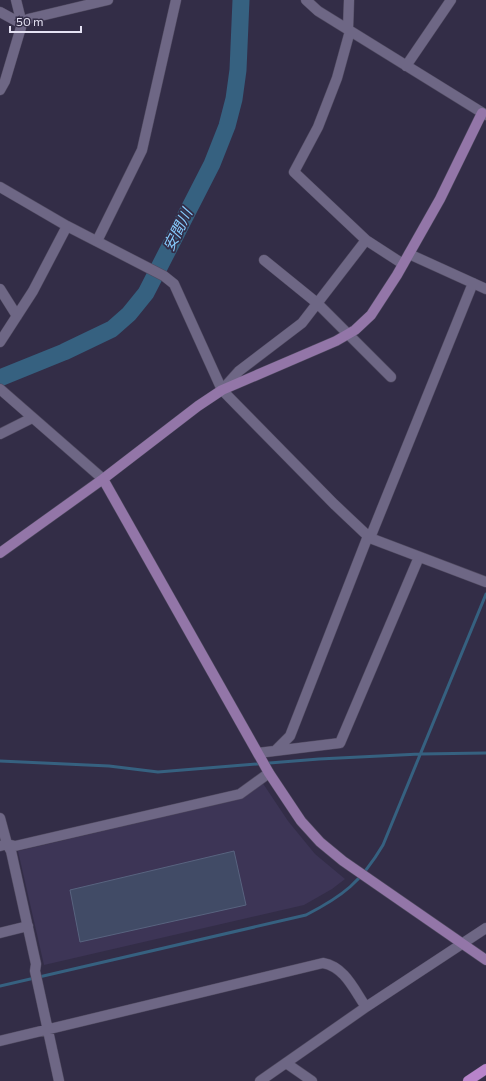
<svg xmlns="http://www.w3.org/2000/svg" width="486" height="1081" font-family="Commissioner,'Noto Sans JP',sans-serif">
<style>
.built{fill:#3d3556}
.lines{fill:none;stroke-linecap:round;stroke-linejoin:round}
.stream{stroke:#366180;stroke-width:3}
.river{stroke:#366180;stroke-width:17}
.building{fill:#414b66;stroke:#58637f}
.street-casing{stroke:#504a60;stroke-width:11}
.secondary-casing{stroke:#504a60;stroke-width:11}
.primary-casing{stroke:#504a60;stroke-width:11}
.street{stroke:#6e6785;stroke-width:10}
.secondary{stroke:#9376a8;stroke-width:10}
.primary{stroke:#b884cb;stroke-width:10}
.labels{text-anchor:middle;stroke-width:3.5;stroke-linejoin:round;paint-order:stroke}
.water-label{font-size:15px;font-style:italic;fill:#86cafc;stroke:#332d47}
</style>
<rect width="100%" height="100%" fill="#332d47"/>
<path class="built" d="M262,782l26,39 27,33 30,25 -13,10 -28,16 -260,60 -26,-114 221,-52z"/>
<g class="lines">
<path class="stream" d="M0,761l109,5 49,6 161,-13 101,-5 66,-1
M0,986l306,-71c37,-19 55,-33 77,-70l103,-251"/>
<path class="river" d="M0,378l64,-26 48,-23 17,-15 17,-21 66,-129 15,-38 7,-27 4,-29 3,-70"/>
</g>
<path class="building" d="M234,851l12,54 -166,37 -10,-52z"/>
<g class="lines">
<g class="street-casing">
<path id="street" d="M306,0l12,11 168,104
M0,12l22,12 6,-5 80,-19
M348,30l1,-30
M350,31l-13,47 -19,49 -24,45 72,68 37,24
M406,66l45,-66
M0,90l5,-9 17,-57 -6,-24
M0,187l67,39 97,50 10,8 48,106 112,114 36,34 116,44
M97,241l45,-91 34,-150
M409,254l77,35
M264,260l53,43 74,74
M0,289l17,27
M0,342l33,-51 34,-65
M0,389l103,90
M222,390l17,-19 63,-48 64,-83
M0,434l32,-16
M370,538l103,-255
M275,751l15,-15 78,-200
M258,753l82,-10 79,-186
M0,818l7,26 4,7 25,113 -1,7 24,110
M0,846l7,-2 8,2 225,-52 29,-21
M0,933l28,-7
M0,1041l323,-78c22,4 31,27 43,44
M286,1063l26,18
M260,1081l106,-74 120,-79"/>
</g>
<g class="secondary-casing">
<path id="secondary" d="M103,479l166,294 32,48 19,21 23,19 143,99
M0,553l103,-74 95,-73 24,-16 114,-49 19,-11 16,-15 26,-40 43,-76 42,-86"/>
</g>
<g class="primary-casing">
<path id="primary" d="M468,1081l18,-12"/>
</g>
<use href="#street" class="street"/>
<use href="#secondary" class="secondary"/>
<use href="#primary" class="primary"/>
</g>
<g class="labels">
<g class="water-label">
<text transform="translate(178 230) rotate(-63)" y="5">安間川</text>
</g>
</g>
<path d="M10 26v6h71v-6" fill="none" stroke="#e5e2f3" stroke-width="2"/>
<text x="16" y="26" font-size="12" fill="#e5e2f3" stroke="#332d47" stroke-width="3" paint-order="stroke">50 m</text>
</svg>
